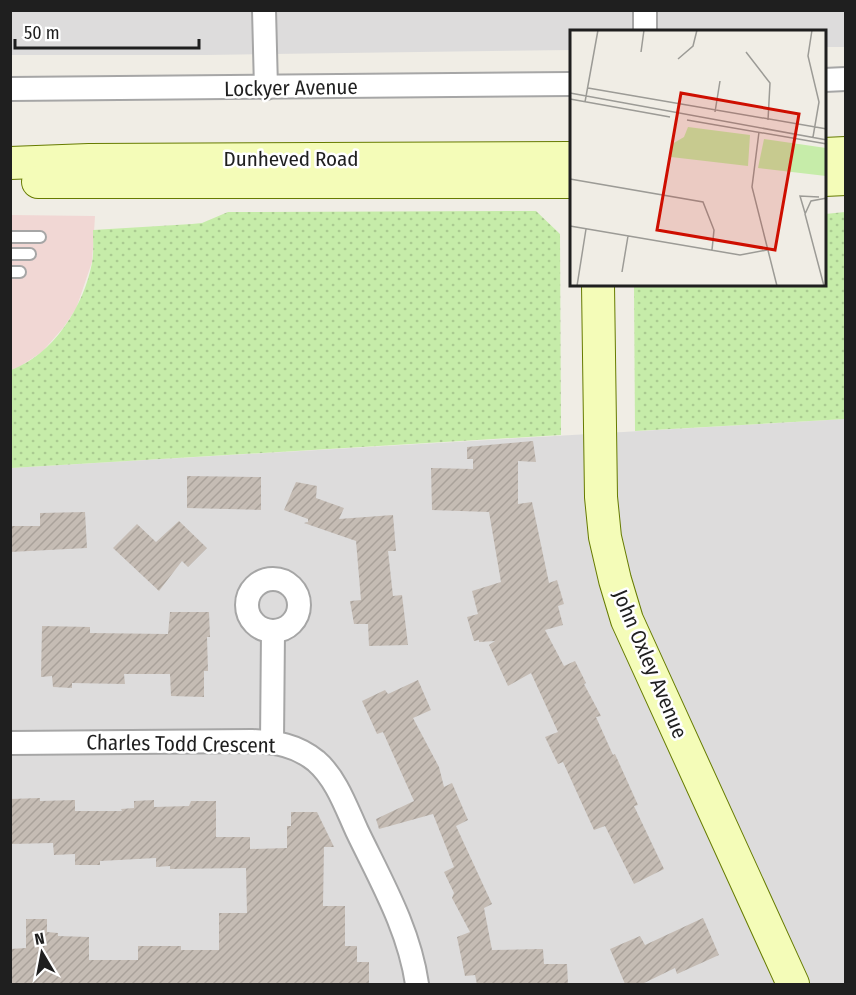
<svg xmlns="http://www.w3.org/2000/svg" width="856" height="995" viewBox="0 0 856 995" font-family="'Fira Sans Condensed',sans-serif">
  <defs>
    <pattern id="grass-dots" width="8" height="8" patternUnits="userSpaceOnUse" patternTransform="scale(1.5)"><rect width="8" height="8" fill="#c6eca9"/><path d="M2 2h.1M6 6h.1" fill="none" stroke="#aaca91" stroke-width="1.8" stroke-linecap="round"/></pattern>
    <pattern id="building-hatch" width="6" height="6" patternUnits="userSpaceOnUse" patternTransform="scale(1.5)"><rect width="6" height="6" fill="#c5bcb4"/><path d="M-1 1l2-2M0 6l6-6M5 7l2-2" fill="none" stroke="#a9a19a"/></pattern>
  </defs>
  <rect width="100%" height="100%" fill="#f0ede5"/>
  <g fill="#dddcdc">
    <path d="M11 11H845V47H825L824 32H571V50L206 55H11Z"/>
    <path d="M845 419V984H11V468Z"/>
  </g>
  <path fill="#f1d7d4" d="M11 215 95 216 92 262 76 309 63 328 42 352 19 367 11 370Z"/>
  <g fill="url(#grass-dots)">
    <path d="M536 211 560 234 561 435 11 468V370C53 355 84 306 92 263 94 253 93 241 93 230L192 224 202 223 228 212Z"/>
    <path d="M845 212V419L635 431 634 285H824L825 214Z"/>
  </g>
  <g fill="url(#building-hatch)">
    <path d="M533 441 536 462 518 461V504L532 502 549 583 557 580 564 604 558 606 563 625 545 630 564 666 575 661 586 683 584 684 601 716 596 717 613 755 615 754 638 805 634 806 664 869 634 884 605 826 594 830 563 762 558 764 545 737 558 732 531 673 508 686 489 645 495 641 479 642V640L474 641 467 617 478 614 472 591 501 582 489 512 432 510 431 468 473 469V459H467V447Z"/>
    <path d="M187 476 261 477V510L187 508Z"/>
    <path d="M296 482 317 486 316 498 344 508 339 519 393 515 396 551H388L393 596 402 595 408 645 369 646 368 624H354L350 601 361 600 356 541 304 523 308 522V519L284 510Z"/>
    <path d="M85 512 87 548 10 552V526H40V513Z"/>
    <path d="M179 521 207 548 188 567 182 561 159 591 113 548 137 524 156 542Z"/>
    <path d="M170 612H209L210 637H207L208 671H204V697L171 696 170 674H124L125 684 72 683V688L53 687 52 676 41 677 42 626 90 627V633L168 634Z"/>
    <path d="M418 680 431 710 413 718 439 767 444 787 452 783 468 820 456 826 492 904 484 908 492 950 543 949 544 964H567L568 984H477L475 975 465 976 457 937 470 932 452 898 454 893 444 872 454 867 433 814 379 829 376 819 414 801 383 732 377 734 362 701 385 690 388 694Z"/>
    <path d="M40 798V801L75 800V811H122L121 809 134 808V801L154 800V807L189 806 191 801H216V837H250V849L287 848V826H291V812H317L334 847H324L323 906H345V946H357V962H369V984H10V949L26 948V919H47V932L58 933V936L89 937V960H138V946H181V950H219V913H247L246 868 170 869V866L156 867V858L100 861V865H75V854L54 855 53 843 10 844V799Z"/>
    <path d="M703 918 719 955 677 974 675 968 642 984H625L610 949 640 936 645 945Z"/>
  </g>
  <g fill="none" stroke-linecap="round" stroke-linejoin="round">
    <defs>
      <g id="lane">
        <path d="M10 237H40"/>
        <path d="M10 254H30"/>
        <path d="M10 272H20"/>
      </g>
      <g id="street">
        <path d="M264 10 266 88"/>
        <path d="M645 10V32"/>
        <path d="M824 80 846 79"/>
        <path d="M10 89 571 84"/>
        <circle cx="273" cy="605" r="26"/>
        <path d="M272 742 273 631"/>
        <path d="M10 743 252 741C276 742 296 745 316 761 336 778 346 807 357 831 381 881 409 929 417 984"/>
      </g>
      <g id="secondary">
        <path d="M824 154 846 153"/>
        <path d="M10 163 89 160 571 158"/>
        <path d="M824 180 846 179"/>
        <path d="M38 182H571"/>
        <path d="M598 285 601 497 605 537 615 580 627 620 793 984"/>
      </g>
    </defs>
    <use href="#lane" stroke="#a6a6a6" stroke-width="14"/>
    <use href="#street" stroke="#a6a6a6" stroke-width="26"/>
    <use href="#secondary" stroke="#667b01" stroke-width="34"/>
    <use href="#lane" stroke="#fff" stroke-width="10"/>
    <use href="#street" stroke="#fff" stroke-width="22"/>
    <use href="#secondary" stroke="#f4fcb8" stroke-width="32"/>
  </g>
  <g text-anchor="middle" stroke-width="5" stroke-linejoin="round" paint-order="stroke">
    <g font-size="21" fill="#1f1f1f" stroke="#fff">
      <text transform="translate(291 88) rotate(-1)" y="7">Lockyer Avenue</text>
      <text x="291" y="166">Dunheved Road</text>
      <text transform="translate(650 664) rotate(67)" y="7">John Oxley Avenue</text>
      <text transform="translate(181 744) rotate(1)" y="7">Charles Todd Crescent</text>
    </g>
  </g>
  <g transform="translate(570 30)">
    <rect width="256" height="256" fill="#f0ede5"/>
    <path d="M118 97 180 105 178 136 101 127 102 114 114 107ZM194 109 256 118V146L188 138Z" fill="#c6eca9"/>
    <path fill="none" stroke="#9c9b96" stroke-width="1.5" d="M242 0 238 26 249 72 243 107M71 22 74 0M176 22 200 53 198 90M108 29 123 16 127 0M18 58 257 99M0 63 257 110M0 69 100 87M15 72 28 0M145 82 150 51M117 90 257 114M189 102 182 157 207 256M0 149 133 172 144 200 142 220M235 183 230 166 249 167M0 196 170 225 197 220M52 242 58 206M7 256 16 199M254 256 235 184 241 171 257 168"/>
    <path fill="#ce0e00" fill-opacity="0.15" stroke="#ce0e00" stroke-width="3" d="M111 63 229 84 205 220 87 200Z"/>
    <rect width="256" height="256" fill="none" stroke="#1f1f1f" stroke-width="3"/>
  </g>
  <rect width="856" height="995" fill="none" stroke="#1f1f1f" stroke-width="24"/>
  <g transform="translate(42 953) rotate(350)" stroke="#ffffff" stroke-width="4.5" paint-order="stroke">
  <path d="M0-4.5L10 22L0 15L-10 22Z" fill="#1f1f1f"/>
  <text y="-9" font-size="16" font-weight="bold" text-anchor="middle" fill="#1f1f1f">N</text>
  </g>
  <path d="M15 39v9h184v-9" fill="none" stroke="#1f1f1f" stroke-width="3"/>
  <text x="24" y="39" font-size="18" fill="#1f1f1f" stroke="#ffffff" stroke-width="4.5" paint-order="stroke">50 m</text>
</svg>
